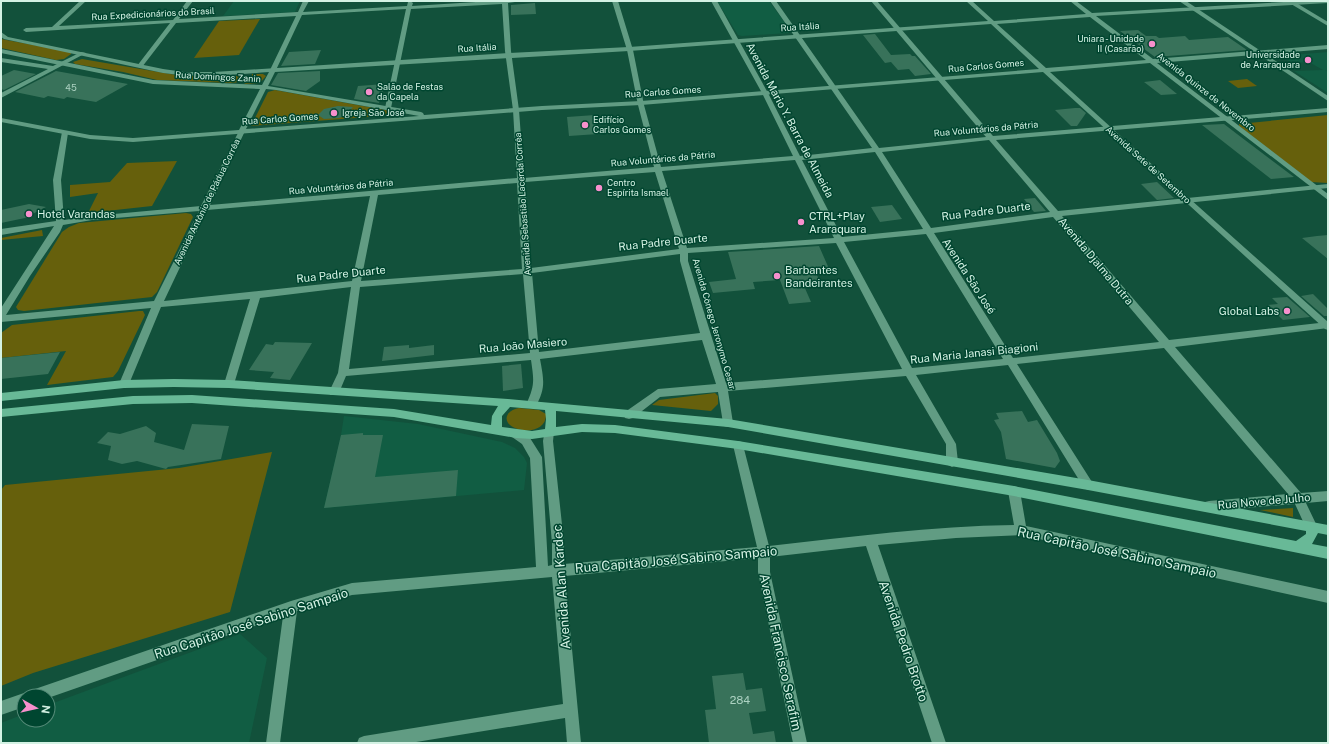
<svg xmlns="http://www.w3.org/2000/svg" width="1329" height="744" viewBox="0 0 1329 744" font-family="'Public Sans',sans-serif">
  <rect width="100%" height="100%" fill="#12513b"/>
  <g fill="#115d43">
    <path d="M234 1H300L295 12 223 16Z"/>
    <path d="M717 1H769L791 31 789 33 742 36 738 35Z"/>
    <path d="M1328 52V71L1325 70 1328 72V93L1294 71 1323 70 1309 62 1293 63 1279 56Z"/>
    <path d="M344 416 418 424 502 442 515 448 524 457 527 463 524 490 324 508 341 435Z"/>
    <path d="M240 634 267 658 249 743H1V723L24 714V720H48V705Z"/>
  </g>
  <g fill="#66600c">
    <path d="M260 19 239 55 194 58 219 21Z"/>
    <path d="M1 39 71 52V54L64 59 56 60 1 48Z"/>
    <path d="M82 59 182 76H240L242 79 238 82 233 83 157 80 123 72 75 64 73 62Z"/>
    <path d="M252 74H263L266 76 260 83 244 84 251 80Z"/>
    <path d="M1247 79 1257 86 1238 88 1228 81Z"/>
    <path d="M275 90 407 114 251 126 268 92Z"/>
    <path d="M1328 115V183L1311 182 1239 126V124Z"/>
    <path d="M177 161 152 206 88 213 98 193 70 197V185L110 182 127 163Z"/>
    <path d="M186 213 191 214 193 217 157 292 152 297 24 311 18 310 16 307 62 232 69 227 79 223Z"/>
    <path d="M42 230 43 236 1 240V238Z"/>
    <path d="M139 311H143L145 315 118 371 113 377 47 385 66 351 1 358V333L12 325Z"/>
    <path d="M715 393 718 396V404L711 411 652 405 659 400Z"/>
    <path d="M519 408 539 410 546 414C547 439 502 432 507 416 509 411 514 409 519 408Z"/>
    <path d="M272 452 230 612 33 673 1 686V490L5 485 179 468Z"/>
    <path d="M1293 508V517L1260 510Z"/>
  </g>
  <g fill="#38725a">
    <path d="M535 3 536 14 511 15V5Z"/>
    <path d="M1138 30 1146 36H1156L1159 38 1185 36 1189 40 1228 37 1247 50 1155 57 1120 31Z"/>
    <path d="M875 34 891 55 910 54 912 56H915L931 74 915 76 909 69 898 70 891 62 885 63 863 35Z"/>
    <path d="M321 50 315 64 281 66 289 52Z"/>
    <path d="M14 70 36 74 4 90 1 89V76Z"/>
    <path d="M56 71 128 84 96 102 67 97 64 99 48 96 44 98 15 92Z"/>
    <path d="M320 71V81L306 91 271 85 278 73Z"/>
    <path d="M1160 80 1177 94 1161 95 1144 82Z"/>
    <path d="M385 84 379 103 354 99 358 86Z"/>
    <path d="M338 106 353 107 345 116 339 118 324 119 318 115 324 109Z"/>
    <path d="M1075 108H1080L1086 113 1077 126H1071L1055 110Z"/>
    <path d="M595 115 598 134 569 136 567 117Z"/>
    <path d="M1224 124 1237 134 1294 177 1271 179 1202 125Z"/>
    <path d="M1157 182 1174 198 1157 200 1141 184Z"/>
    <path d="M1035 198 1046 211 1034 212 1024 199Z"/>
    <path d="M29 204 46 207 25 218 1 223V210Z"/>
    <path d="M892 205 902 219 880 222 871 207Z"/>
    <path d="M1328 235V259L1302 238 1317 236Z"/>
    <path d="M819 246 830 271 816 273 821 284 804 286 811 302 789 304 780 280 753 282 755 289 713 293 709 282 736 279 728 252Z"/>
    <path d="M1313 294 1328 309V316H1324L1301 296Z"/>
    <path d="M1287 297 1310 317 1283 320 1268 305 1278 304 1272 298Z"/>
    <path d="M275 342 312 343 290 380 270 378 274 372 249 370 266 344 273 345Z"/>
    <path d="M409 345V348L434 345V355L382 361 384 347Z"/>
    <path d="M60 352 48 374 1 379V358Z"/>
    <path d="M521 364 523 388 503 391 502 366Z"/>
    <path d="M1022 411 1028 422 1037 420 1057 453 1060 461 1055 468 1006 459 1001 432 994 420 999 419 996 413Z"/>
    <path d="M192 424 229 426 221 459 168 467 166 469 137 461 122 464 108 460 111 446 97 443 108 432 120 434 146 426 156 433 154 442 184 450Z"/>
    <path d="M363 433V435H383L375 477 458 470 456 496 324 508 341 435Z"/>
    <path d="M743 673 746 690 762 688 766 711 749 713 753 734 774 731 776 743H709L705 710 716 709 712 676Z"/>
  </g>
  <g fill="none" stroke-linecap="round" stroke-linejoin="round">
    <g fill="#619c83" fill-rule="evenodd">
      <path d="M80 1H86L59 26 173 20 187 1H193L179 19 298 12 303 1H309L303 12 407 6 408 2 410 1 413 3 412 6 492 1H522L508 3 511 51 519 110 524 178 654 167 638 105 627 50 612 1H618L633 50 644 105 661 167 793 156 762 93 711 1H717L768 93 800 156 872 148 770 1H776L879 148 986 137 871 1H877L993 136 1328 108V112L996 140 1058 211 1328 184V188L1062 216 1169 340 1328 322V328L1175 347 1301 493 1328 491V501L1306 503 1317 526 1315 530 1311 531 1307 530 1295 504 1209 511 1205 510 1203 506 1205 502 1209 501 1288 494 1164 348 1017 364 1092 482 1094 485 1092 488 1088 490 1084 488 1008 365 916 375 956 444 958 462 956 465 952 467 948 465 946 462V444L906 376 728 391 733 423 732 426 728 427 724 426 723 423 718 392 660 397 633 418 629 419 625 418 624 415 625 412 658 389 716 384 702 340 540 359C544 381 546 388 535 408H527L526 405C535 385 534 381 531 360L346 376 338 395H330L329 392 338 373 351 287 260 298 234 384 233 387H225L224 384 250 299 161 307 129 384 128 387H120L119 384 151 308 1 322V308L54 226 1 235V229L56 221 53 180 62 132 68 133 61 180 64 220 92 216 201 206 239 131 242 129 245 131 210 205 517 178 513 110 505 51 502 4 411 9 391 108 388 110 385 108 406 9 302 15 276 70 273 72 270 70 296 16 176 23 142 67 140 68 137 66 170 23 26 32 23 30 26 28 52 27ZM989 140 1050 212 931 228 882 152ZM875 152 923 229 842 237 802 160ZM795 160 834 238 687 248 662 171ZM655 172 679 249 531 268 525 182ZM517 183 522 269 361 281 378 195ZM370 196 352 281 164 301 207 210ZM199 211 154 301 6 315 30 276 60 232 63 225 92 220ZM1053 217 1159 342 1013 358 934 233ZM926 234 1003 359 912 368 844 242ZM836 243 902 369 726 383 688 261V253ZM680 254V261L700 333 539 352 532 273ZM523 274 530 353 349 369 360 287Z"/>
      <path d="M1179 1H1186L1328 96V101Z"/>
      <path d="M1286 1H1293L1328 22V26Z"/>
      <path d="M81 52 86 53 1 98V93L48 69 1 62V58L53 66Z"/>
      <path d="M549 428 553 429 554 432 553 441 564 543V564L757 547 733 445 734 442 738 441 742 442 743 445 769 546C851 537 931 526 1014 525L1008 491 1010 488 1014 486 1018 488 1020 491 1026 526 1328 591V603L1021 535 956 538 878 545 946 743H932L866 546 770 557V572L807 743H793L758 572V558L565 576 581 743H567L565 718 410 743H357L359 738 364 736 563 704 552 577 352 595 297 611 280 743H266L283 616 48 698V696H24V707L1 715V701L24 693 28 695 30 691 35 689 291 601 352 583 536 567 530 458 522 444 512 437 511 434 512 431 516 430 530 438 542 457 548 566 552 565V543L543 441 545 429Z"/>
    </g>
    <path fill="#619c83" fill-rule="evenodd" d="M966 1H972L994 21 1086 14 1070 1H1076L1092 13 1301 1H1328V3L1096 16 1153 59 1328 45V49L1157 63 1328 194V200L1150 63 1050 72 1190 199 1328 322V330L1325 329 1043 72 641 105 542 110 133 142 90 139 1 122V118L90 135 133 138 239 130 260 89 153 84 1 53V49L153 80 262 85 269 72C233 75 198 78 163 73L4 39 1 37V32L8 37 163 69 184 72H214L509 53 629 47 988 21ZM1090 17 1146 60 1046 68 997 24ZM991 24 1039 69 641 101 542 106 424 115 423 113 421 112 268 86 275 72 629 51ZM266 89 276 90 419 116 246 129Z"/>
    <path fill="#68b997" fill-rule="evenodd" d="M174 379 229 380 508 399 728 419 1088 480 1328 525V535L1318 533 1312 544 1328 547V559L1014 496 738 449 615 433 582 432 532 439 516 438 394 417 192 403 133 404 1 417V409L133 396 192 395 394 409 491 425 492 416 498 406 229 388 174 387 124 388 1 401V393L124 380ZM510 407 545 410 546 419 545 429 532 431 502 427V416ZM556 411 728 427 1088 490 1306 531V534L1296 541 1014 486 738 441 615 425 582 424 556 427Z"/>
  </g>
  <g fill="#f790cd" stroke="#004630" stroke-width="1.5">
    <circle cx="1152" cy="44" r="4"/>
    <circle cx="1308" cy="60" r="4"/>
    <circle cx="369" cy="92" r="4"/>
    <circle cx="334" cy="113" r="4"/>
    <circle cx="585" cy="125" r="4"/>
    <circle cx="599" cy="188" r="4"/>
    <circle cx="29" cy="214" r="4"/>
    <circle cx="801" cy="222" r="4"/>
    <circle cx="777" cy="276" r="4"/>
    <circle cx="1287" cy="311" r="4"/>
  </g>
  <g text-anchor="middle" stroke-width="3" stroke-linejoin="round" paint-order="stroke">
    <g font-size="9" fill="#d4f2e4" stroke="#004630">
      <text transform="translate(153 14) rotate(-3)" y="3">Rua Expedicionários do Brasil</text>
      <text transform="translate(800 27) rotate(-4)" y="3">Rua Itália</text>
      <text transform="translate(477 48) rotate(-4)" y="3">Rua Itália</text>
      <text transform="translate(986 66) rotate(-5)" y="3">Rua Carlos Gomes</text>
      <text transform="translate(218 77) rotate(3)" y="3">Rua Domingos Zanin</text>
      <text transform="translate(663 92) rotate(-4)" y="3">Rua Carlos Gomes</text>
      <text transform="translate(1206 92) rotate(38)" y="3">Avenida Quinze de Novembro</text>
      <text transform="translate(280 119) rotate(-4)" y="3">Rua Carlos Gomes</text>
      <text transform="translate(986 129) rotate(-5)" y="3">Rua Voluntários da Pátria</text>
      <text transform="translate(663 159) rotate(-5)" y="3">Rua Voluntários da Pátria</text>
      <text transform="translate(1148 165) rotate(42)" y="3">Avenida Sete de Setembro</text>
      <text transform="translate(341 187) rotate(-5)" y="3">Rua Voluntários da Pátria</text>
      <text transform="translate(207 202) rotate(-64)" y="3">Avenida Antônio de Pádua Corrêa</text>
      <text transform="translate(523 204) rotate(-94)" y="3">Avenida Sebastião Lacerda Corrêa</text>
      <text transform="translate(714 324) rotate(74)" y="3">Avenida Cônego Jeronymo Cesar</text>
    </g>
    <g font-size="9" fill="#d4f2e4" stroke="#004630" text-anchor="start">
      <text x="1144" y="42" text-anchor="end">Uniara - Unidade<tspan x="1144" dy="10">II (Casarão)</tspan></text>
      <text x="1300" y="58" text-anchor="end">Universidade<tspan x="1300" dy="10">de Araraquara</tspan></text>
      <text x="377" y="90">Salão de Festas<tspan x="377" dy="10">da Capela</tspan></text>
      <text x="342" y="116">Igreja São José</text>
      <text x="593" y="123">Edifício<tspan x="593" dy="10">Carlos Gomes</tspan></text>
      <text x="607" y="186">Centro<tspan x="607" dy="10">Espírita Ismael</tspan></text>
    </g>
    <g font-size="9" fill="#add2c2">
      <text x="71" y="91">45</text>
    </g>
    <g font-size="11" fill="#d4f2e4" stroke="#004630">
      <text transform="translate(790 120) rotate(62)" y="4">Avenida Mario Y. Barra de Almeida</text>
      <text transform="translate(986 211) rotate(-7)" y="4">Rua Padre Duarte</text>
      <text transform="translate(663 242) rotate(-6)" y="4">Rua Padre Duarte</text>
      <text transform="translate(1096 261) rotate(50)" y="4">Avenida Djalma Dutra</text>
      <text transform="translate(341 274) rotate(-6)" y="4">Rua Padre Duarte</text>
      <text transform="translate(969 276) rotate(57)" y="4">Avenida São José</text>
      <text transform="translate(523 345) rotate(-5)" y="4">Rua João Masiero</text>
      <text transform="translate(974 353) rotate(-6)" y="4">Rua Maria Janasi Biagioni</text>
      <text transform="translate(1264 501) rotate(-5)" y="4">Rua Nove de Julho</text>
    </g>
    <g font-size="11" fill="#d4f2e4" stroke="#004630" text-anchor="start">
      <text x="37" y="218">Hotel Varandas</text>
      <text x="809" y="220">CTRL+Play<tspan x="809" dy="13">Araraquara</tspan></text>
      <text x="785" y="274">Barbantes<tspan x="785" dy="13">Bandeirantes</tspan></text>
      <text x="1279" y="315" text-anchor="end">Global Labs</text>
    </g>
    <g font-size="11" fill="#add2c2">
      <text x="740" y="704">284</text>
    </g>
    <g font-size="13" fill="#d4f2e4" stroke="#004630">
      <text transform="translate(1117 552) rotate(12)" y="5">Rua Capitão José Sabino Sampaio</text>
      <text transform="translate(676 559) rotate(-5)" y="5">Rua Capitão José Sabino Sampaio</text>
      <text transform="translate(561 587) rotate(-94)" y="5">Avenida Alan Kardec</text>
      <text transform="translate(251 623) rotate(-18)" y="5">Rua Capitão José Sabino Sampaio</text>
      <text transform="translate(904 641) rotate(71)" y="5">Avenida Pedro Brotto</text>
      <text transform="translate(781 652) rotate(78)" y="5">Avenida Francisco Serafim</text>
    </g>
  </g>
  <rect width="1329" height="744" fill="none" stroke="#d4f2e4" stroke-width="4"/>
  <g transform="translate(36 708) rotate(98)"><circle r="19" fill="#004630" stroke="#558b78"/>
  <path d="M0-3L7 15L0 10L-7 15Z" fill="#f790cd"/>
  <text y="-6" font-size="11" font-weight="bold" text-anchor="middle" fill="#d4f2e4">N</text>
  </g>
</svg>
